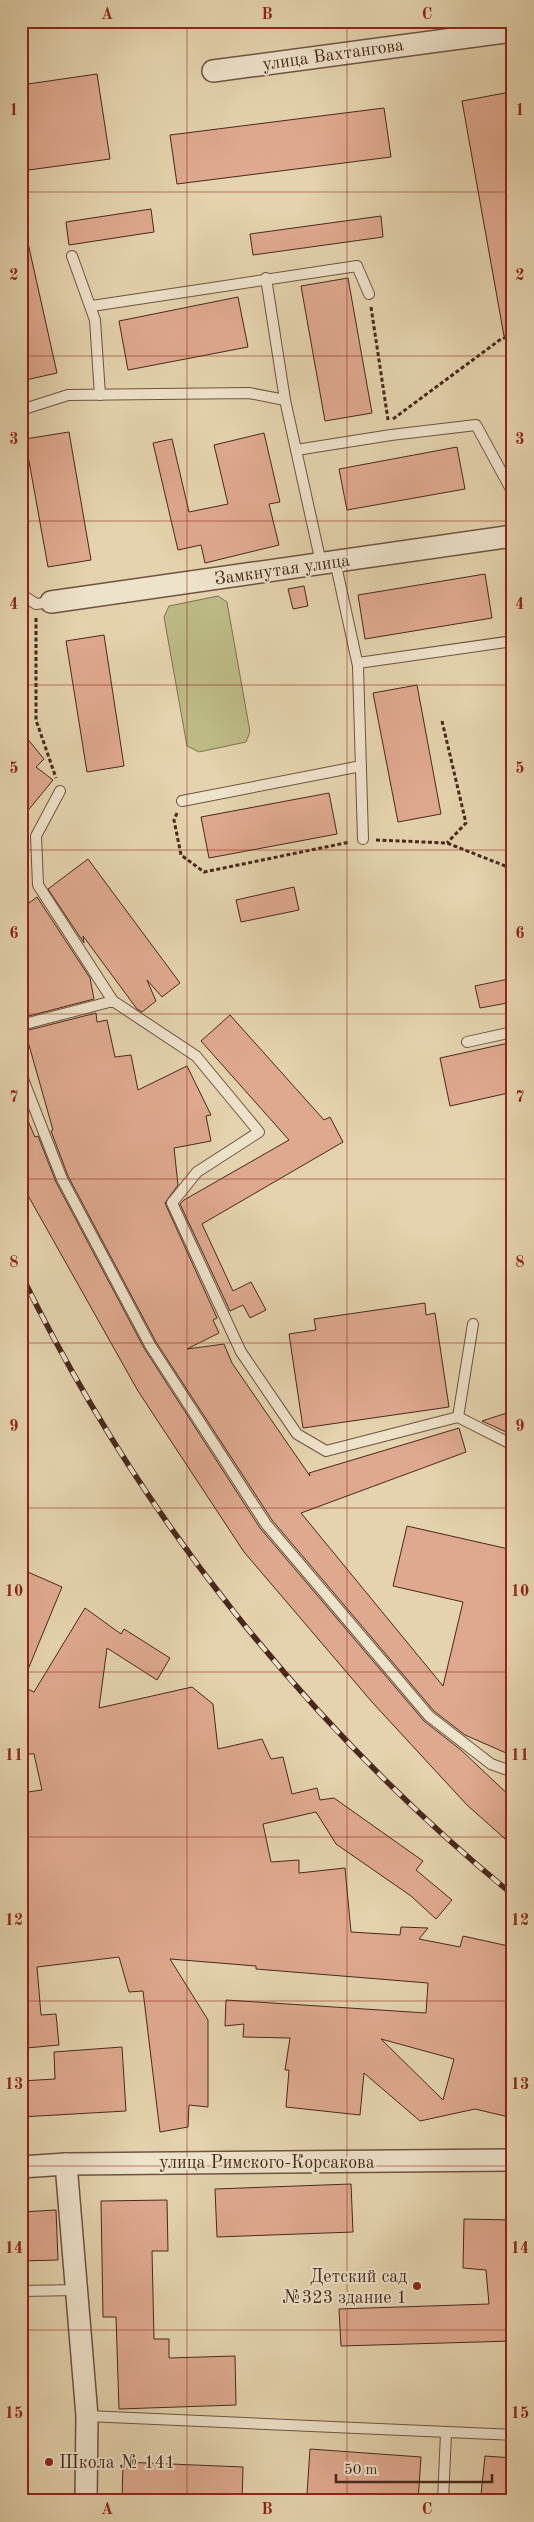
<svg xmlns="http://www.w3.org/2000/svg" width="534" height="2522" viewBox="0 0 534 2522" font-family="'Old Standard TT',serif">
  <rect width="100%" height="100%" fill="#e4d3ae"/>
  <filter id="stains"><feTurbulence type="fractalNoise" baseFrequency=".004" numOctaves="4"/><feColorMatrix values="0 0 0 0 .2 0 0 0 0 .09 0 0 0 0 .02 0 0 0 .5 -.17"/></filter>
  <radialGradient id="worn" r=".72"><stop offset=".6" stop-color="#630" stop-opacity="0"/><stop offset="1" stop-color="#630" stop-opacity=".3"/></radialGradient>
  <path fill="#bcba85" stroke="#827150" d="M218 596 227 602 250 732 246 742 199 752 187 746 164 617 169 606Z"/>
  <g fill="#dfa98f" stroke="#48281b" fill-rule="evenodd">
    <path d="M97 74 110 159 21 171V85Z"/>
    <path d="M510 92 513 108V335L504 336 462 101Z"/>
    <path d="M384 108 391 157 177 184 170 135Z"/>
    <path d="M151 209 154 232 69 245 66 222Z"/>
    <path d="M381 216 383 237 253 255 250 234Z"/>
    <path d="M28 243 57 373 21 381V244Z"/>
    <path d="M348 278 372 413 325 421 301 286Z"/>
    <path d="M238 297 248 347 128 370 119 321Z"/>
    <path d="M69 432 91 560 48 567 25 439Z"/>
    <path d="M264 433 280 502 269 504 279 545 205 563 201 545 178 550 153 443 172 439 189 512 228 504 214 445Z"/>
    <path d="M457 447 465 489 347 510 339 469Z"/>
    <path d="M485 574 492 618 365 639 358 595Z"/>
    <path d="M304 586 308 606 293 609 288 589Z"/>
    <path d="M104 635 124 766 87 772 66 641Z"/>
    <path d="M417 685 441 814 398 822 373 693Z"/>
    <path d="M21 731 44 759 36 767 53 780 21 819Z"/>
    <path d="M329 793 337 834 209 858 201 817Z"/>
    <path d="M88 859 180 983 162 997 147 980 156 1001 142 1012 137 1009 83 936 84 943 48 889Z"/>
    <path d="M294 887 299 910 241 922 236 900Z"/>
    <path d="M37 897 90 978 94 999 21 1018V909Z"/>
    <path d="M513 978V1002L480 1008 475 986Z"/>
    <path d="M96 1013 97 1022 107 1020 115 1057 131 1055 138 1090 187 1066 211 1115 206 1116 211 1141 174 1148 178 1185 165 1203 217 1318 213 1320 219 1333 187 1349 224 1344 232 1363 310 1476 309 1473 459 1428 466 1452 301 1513 443 1686 463 1602 393 1586 407 1526 513 1550V1756L465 1735 434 1711 272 1520 156 1342 68 1176 51 1131 53 1130 25 1031Z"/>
    <path d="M230 1015 324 1120 330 1117 343 1142 202 1224 233 1291 251 1282 266 1310 250 1318 243 1305 230 1311 180 1204 184 1200 289 1140 201 1041Z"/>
    <path d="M513 1042V1092L450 1106 440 1058Z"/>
    <path d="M21 1105 35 1137 38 1136 56 1182 144 1348 260 1528 424 1721 461 1750 513 1799V1846L467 1805 372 1702 244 1552 138 1391 21 1183Z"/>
    <path d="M425 1303 426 1315 435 1313 449 1407 303 1428 289 1334 316 1330 314 1319Z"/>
    <path d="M513 1411V1435L482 1421Z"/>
    <path d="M21 1569 62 1587 22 1684H21Z"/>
    <path d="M85 1608 121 1634 124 1629 170 1658 157 1680 107 1648 99 1708 192 1687 213 1704 218 1749 262 1739 271 1759 283 1757 292 1794 317 1788 320 1800 334 1798 423 1861 416 1870 452 1900 436 1919 411 1896 336 1844 316 1812 263 1824 271 1862 299 1860V1873L345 1868 351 1932 400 1935 401 1927 428 1928 419 1939 460 1947 463 1936 513 1947V2118L475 2109 420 2121 364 2073 360 2115 286 2107 289 2070H285L290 2038 243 2037 244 2024 225 2026 226 2000 426 2013 428 1983 256 1969V1966L170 1959 208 2020V2107L189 2105 188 2127 160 2132 143 1991 129 1992 119 1957 37 1967 41 2015 56 2014 59 2045 26 2048 21 2011V1793L42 1790 34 1754H21V1686L34 1692ZM381 2039 454 2059 443 2100Z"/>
    <path d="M122 2047 126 2111 21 2117V2081L55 2079 54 2052Z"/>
    <path d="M351 2184 353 2232 217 2237 215 2189Z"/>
    <path d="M167 2200 168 2251H152L154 2339H169V2358L235 2356 236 2405 119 2409 116 2317H103L101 2201Z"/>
    <path d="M56 2210 58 2260 21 2261V2212Z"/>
    <path d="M464 2219 513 2220V2341L341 2346 339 2309 489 2304 486 2270 463 2268Z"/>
    <path d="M310 2449 421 2457 418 2501 307 2494Z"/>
    <path d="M485 2456 513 2458V2497L481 2495Z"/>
    <path d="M123 2462 243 2467 242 2501H122Z"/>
  </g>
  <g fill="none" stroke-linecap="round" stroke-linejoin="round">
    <defs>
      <g id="service">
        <path d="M72 256 95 320 100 395"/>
        <path d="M266 278 285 400 321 563"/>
        <path d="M92 306 357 266 369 294"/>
        <path d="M21 410 68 395 249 393 285 400"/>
        <path d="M296 450 391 435 476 425 513 493"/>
        <path d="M335 561 358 666 363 839"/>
        <path d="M21 594 36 604 51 602"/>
        <path d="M358 663 513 641"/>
        <path d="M60 791 36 836 38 885 113 1001"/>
        <path d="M182 801 361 766"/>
        <path d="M21 1025 113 1001 196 1056 259 1132 197 1172 172 1203 241 1352 297 1434 326 1451 458 1417 473 1324"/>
        <path d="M467 1042 513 1032"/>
        <path d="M21 1074 62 1179 150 1345 266 1524 429 1716 491 1764 513 1772"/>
        <path d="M458 1417 513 1445"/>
        <path d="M21 2291 78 2290"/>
        <path d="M87 2416 513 2435"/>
        <path d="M443 2501 446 2433"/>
      </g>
      <g id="minor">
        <path d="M213 71 513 31"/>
        <path d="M51 602 513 536"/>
        <path d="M66 2164 87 2416 86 2501"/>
        <path d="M21 2167 66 2164 513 2160"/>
      </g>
    </defs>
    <use href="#service" stroke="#6f5340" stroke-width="12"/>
    <use href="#minor" stroke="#6f5340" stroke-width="24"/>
    <g stroke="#48281b" stroke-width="3" stroke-dasharray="4 2.5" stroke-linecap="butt">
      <path d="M371 307 388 420"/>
      <path d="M393 419 501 339 513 335"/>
      <path d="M36 618V720L56 778"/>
      <path d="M442 721 466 823 447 843"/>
      <path d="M177 813 174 820 181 855 204 872 350 842"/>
      <path d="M376 840 447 843 513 869"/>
    </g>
    <use href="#service" stroke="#ede2ca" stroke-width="10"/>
    <use href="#minor" stroke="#ede2ca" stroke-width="21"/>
    <defs>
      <path id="rail" d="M21 1274C138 1515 307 1726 513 1895"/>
    </defs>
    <use href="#rail" stroke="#48281b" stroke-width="5.5"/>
    <use href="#rail" stroke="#ede2ca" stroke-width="4" stroke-dasharray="11" stroke-linecap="butt"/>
  </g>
  <path fill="none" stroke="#8f2418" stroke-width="1" stroke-opacity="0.55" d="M187 21V2501M347 21V2501M21 192H513M21 356H513M21 521H513M21 685H513M21 850H513M21 1014H513M21 1179H513M21 1343H513M21 1508H513M21 1672H513M21 1837H513M21 2001H513M21 2166H513M21 2330H513"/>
  <g fill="#8f2418" stroke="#ede2ca" stroke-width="2">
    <circle cx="417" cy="2286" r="5"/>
    <circle cx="49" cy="2462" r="5"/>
  </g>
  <g text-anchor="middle" stroke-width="4" stroke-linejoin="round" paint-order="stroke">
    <g font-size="18" fill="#48281b" stroke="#ede2ca">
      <text transform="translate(333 54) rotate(-8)" y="6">улица Вахтангова</text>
      <text transform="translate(282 569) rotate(-8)" y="6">Замкнутая улица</text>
      <text x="267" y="2168">улица Римского-Корсакова</text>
    </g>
    <g font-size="18" fill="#48281b" stroke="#ede2ca" text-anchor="end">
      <text x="407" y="2282">Детский сад<tspan x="407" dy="21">№323 здание 1</tspan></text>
      <text x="59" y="2468" text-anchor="start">Школа № 141</text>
    </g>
  </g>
  <rect width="534" height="2522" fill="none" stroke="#e4d3ae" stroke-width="55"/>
  <path d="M336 2474v8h156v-8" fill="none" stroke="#48281b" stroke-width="2.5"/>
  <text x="344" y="2474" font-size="15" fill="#48281b" stroke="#ede2ca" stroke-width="4" paint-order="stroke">50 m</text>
  <rect x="28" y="28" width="478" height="2466" fill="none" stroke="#8f2418" stroke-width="2"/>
  <g font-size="16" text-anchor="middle" font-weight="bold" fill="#8f2418">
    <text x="107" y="19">A</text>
    <text x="267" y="19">B</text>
    <text x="427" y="19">C</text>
    <text x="14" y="115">1</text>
    <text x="520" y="115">1</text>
    <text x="14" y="280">2</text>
    <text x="520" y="280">2</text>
    <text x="14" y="444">3</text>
    <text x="520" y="444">3</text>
    <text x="14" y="609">4</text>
    <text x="520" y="609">4</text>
    <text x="14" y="773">5</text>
    <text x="520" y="773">5</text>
    <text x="14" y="938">6</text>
    <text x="520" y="938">6</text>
    <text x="14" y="1102">7</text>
    <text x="520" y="1102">7</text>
    <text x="14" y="1267">8</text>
    <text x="520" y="1267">8</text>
    <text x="14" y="1431">9</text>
    <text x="520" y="1431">9</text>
    <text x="14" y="1596">10</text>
    <text x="520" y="1596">10</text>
    <text x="14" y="1760">11</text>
    <text x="520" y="1760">11</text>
    <text x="14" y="1925">12</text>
    <text x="520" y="1925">12</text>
    <text x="14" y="2089">13</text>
    <text x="520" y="2089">13</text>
    <text x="14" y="2253">14</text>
    <text x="520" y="2253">14</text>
    <text x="14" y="2418">15</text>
    <text x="520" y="2418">15</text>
    <text x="107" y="2514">A</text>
    <text x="267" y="2514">B</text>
    <text x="427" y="2514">C</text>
  </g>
  <rect width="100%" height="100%" filter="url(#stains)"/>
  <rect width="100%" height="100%" fill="url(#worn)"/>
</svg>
